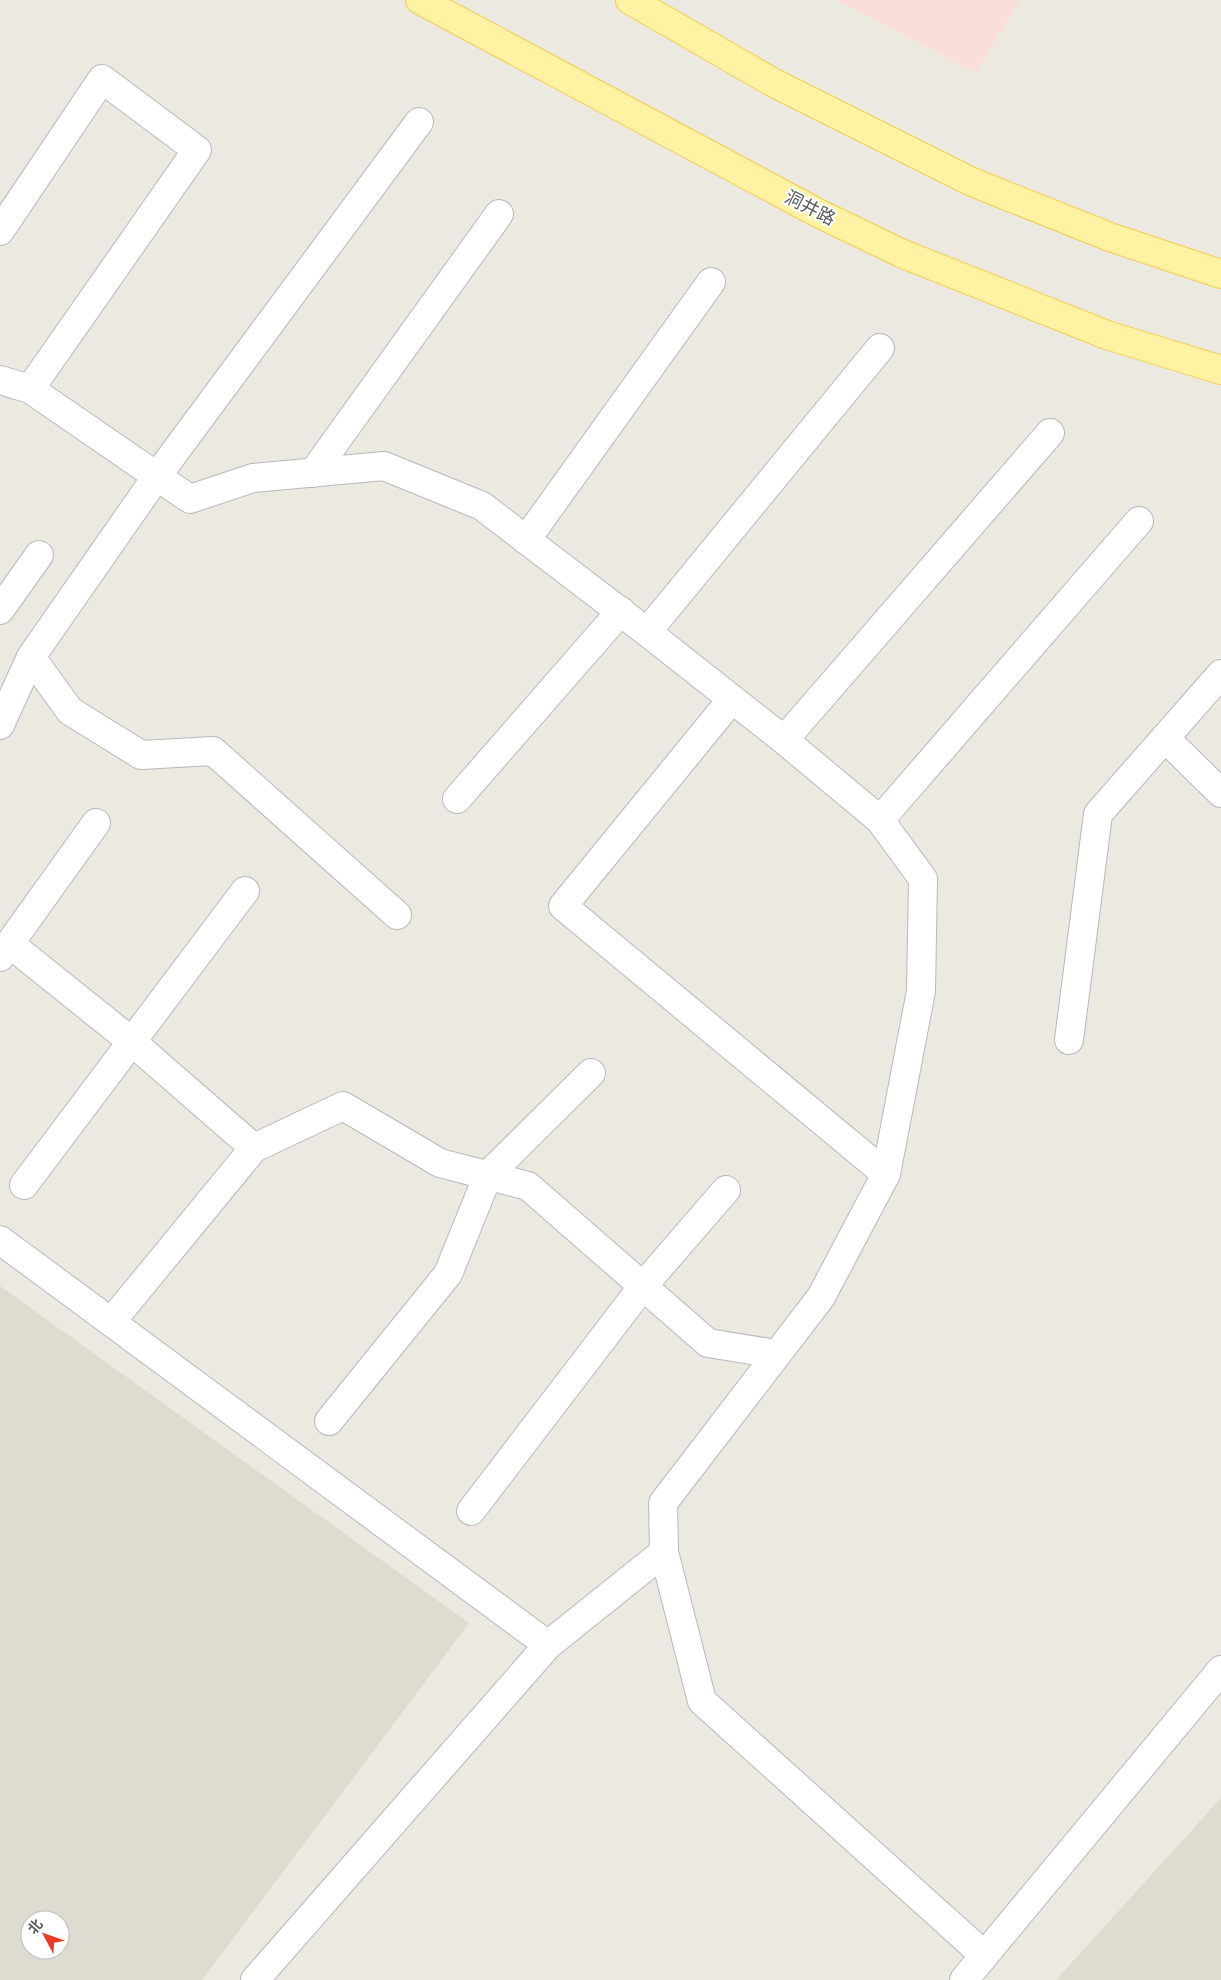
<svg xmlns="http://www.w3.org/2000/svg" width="1221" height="1980" viewBox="0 0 1221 1980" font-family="Raleway,'Noto Sans SC',sans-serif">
  <rect width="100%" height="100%" fill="#eceae0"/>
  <g fill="#dedcd0" fill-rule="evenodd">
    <path d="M0 1286 469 1623 202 1980H0ZM30 1920H60V1950H30Z"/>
    <path d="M1221 1798V1980H1056Z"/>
  </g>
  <path fill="#fbddd9" d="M836 0H1020L976 72Z"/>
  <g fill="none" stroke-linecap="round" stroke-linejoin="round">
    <defs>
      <g id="minor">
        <path d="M0 231 102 79 197 150 30 389"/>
        <path d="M0 380 30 389 190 499 253 478 384 466 482 506 647 632 784 740 880 820 923 879 921 991 886 1174 821 1297 663 1503 664 1552 702 1701 984 1955"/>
        <path d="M313 473 499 214"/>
        <path d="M526 540 711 282"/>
        <path d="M0 610 39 555"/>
        <path d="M647 632 880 348"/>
        <path d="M732 699 563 906 886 1174"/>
        <path d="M0 725 31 657"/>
        <path d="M1165 738 1221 793"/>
        <path d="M784 740 1050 433"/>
        <path d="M457 799 621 611"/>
        <path d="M880 820 1139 521"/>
        <path d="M397 915 213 751 141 755 70 711 31 657 157 476 419 122"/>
        <path d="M10 944 131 1041 254 1148"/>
        <path d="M0 957 96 823"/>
        <path d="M1069 1040 1098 814 1221 674"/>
        <path d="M24 1185 245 891"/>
        <path d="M0 1240 548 1645"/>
        <path d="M111 1322 254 1148 343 1106 440 1163 528 1186 708 1343 776 1354"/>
        <path d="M329 1421 448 1274 488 1175 591 1073"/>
        <path d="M471 1511 643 1286 726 1190"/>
        <path d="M255 1980 548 1645 664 1552"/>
        <path d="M964 1980 1221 1670"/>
      </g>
      <g id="primary">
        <path d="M420 0 818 213 903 254 1107 335 1221 370"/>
        <path d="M630 0 774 83 972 182 1110 237 1221 274"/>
      </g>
    </defs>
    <use href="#minor" stroke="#b5b8bd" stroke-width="30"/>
    <use href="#primary" stroke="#f5cb50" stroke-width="30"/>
    <use href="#minor" stroke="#fff" stroke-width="28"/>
    <use href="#primary" stroke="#fff2a2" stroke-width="28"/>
  </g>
  <g text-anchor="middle" stroke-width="4" stroke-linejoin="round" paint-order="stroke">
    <g font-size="18" fill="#585c61" stroke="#fff">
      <text transform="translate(810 208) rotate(27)" y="6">洞井路</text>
    </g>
  </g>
  <g transform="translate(45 1935) rotate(311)"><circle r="24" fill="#ffffff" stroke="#bcbec0"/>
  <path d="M0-4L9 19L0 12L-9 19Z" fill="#ee3924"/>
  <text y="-8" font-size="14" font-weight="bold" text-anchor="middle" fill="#585c61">北</text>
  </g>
</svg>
